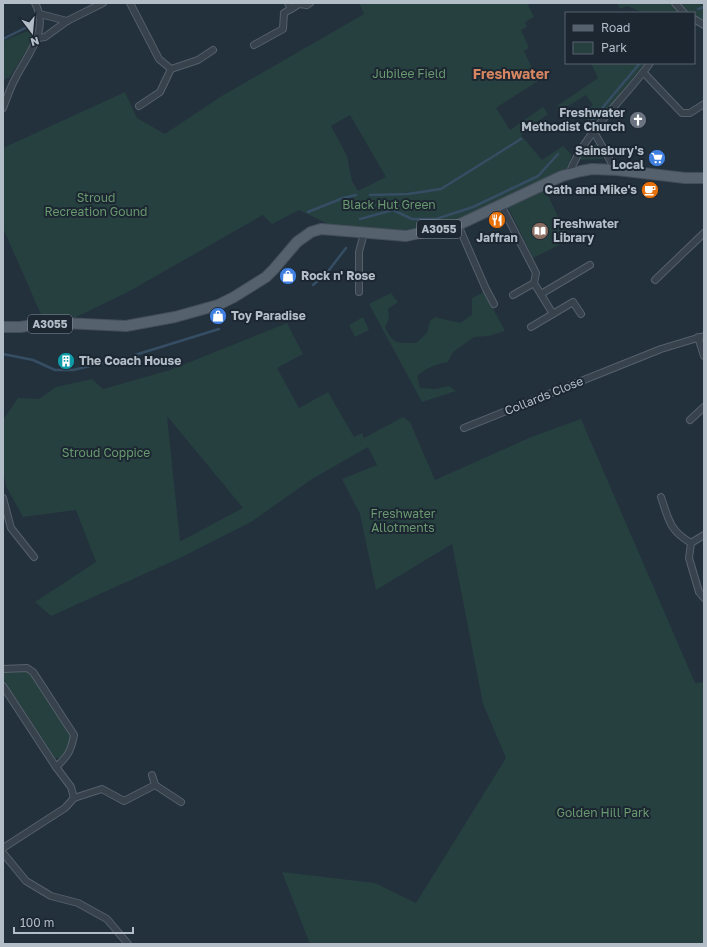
<svg xmlns="http://www.w3.org/2000/svg" width="707" height="947" viewBox="0 0 707 947" font-family="'Golos Text',sans-serif">
  <rect width="100%" height="100%" fill="#23313d"/>
  <g fill="#263f3f" fill-rule="evenodd">
    <path d="M359 3H533L528 5 534 17 525 22 527 27 521 30 529 48 524 51 538 81 496 108 510 130 543 107 548 114 521 135 542 160 563 146 572 155 566 170 456 222 406 232 330 225 299 210 272 224 263 215 126 293 76 317 43 319 3 228V148L125 92 137 118 165 134 220 97 364 14ZM350 115 386 177 358 191 352 181 347 156 331 126Z"/>
    <path d="M617 3H674L681 13H644L627 6 620 9Z"/>
    <path d="M680 3H704V20L694 15V13L687 12Z"/>
    <path d="M35 28 31 43 10 77 3 80V41Z"/>
    <path d="M591 63 605 64 616 63H645L593 128 582 113 593 105 586 95 560 111 557 106 598 78Z"/>
    <path d="M589 144 598 145 604 156 603 159 581 160V155Z"/>
    <path d="M545 189 569 240 533 258 508 207Z"/>
    <path d="M484 292 505 331 489 336 474 337 453 352 448 362C436 364 426 368 417 376L420 388 435 389 449 386 456 391 422 402 369 304 391 293 398 302 388 309 389 319 385 327C393 345 398 343 416 343L427 333 430 321 435 317 460 323 472 315V298Z"/>
    <path d="M363 317 369 330 355 337 349 325Z"/>
    <path d="M287 323 303 354 277 368 299 408 328 392 354 437 362 433 364 438 403 417 410 422 435 480 531 437 581 419 695 683 704 682V944H310L282 872 375 883 416 903 506 758 483 704 452 544 376 590 360 514 342 479 377 465 368 447 312 479 251 522 182 557 51 616 35 602 96 562 76 510 23 517 6 486 3 469V420L18 398 39 399 56 387 92 379 103 389 170 370ZM167 416 243 508 181 541H180Z"/>
    <path d="M25 671 29 673 71 737V741L62 758H55L3 679V673L5 672Z"/>
  </g>
  <g fill="none" stroke-linecap="round" stroke-linejoin="round">
    <g stroke="#364e64" stroke-width="2.5">
      <path d="M698 9 704 7"/>
      <path d="M3 39 25 28"/>
      <path d="M588 125 640 63"/>
      <path d="M370 195 408 194 441 189 521 139"/>
      <path d="M308 212 343 198 356 195"/>
      <path d="M360 219 393 210 412 219H436L473 207 538 176 558 154"/>
      <path d="M313 285 326 274 346 248"/>
      <path d="M3 354 33 360 55 370H73L120 359"/>
      <path d="M135 355 219 329"/>
    </g>
    <defs>
      <g id="minor">
        <path d="M130 3 159 59 171 69"/>
        <path d="M288 3 291 9 299 4 307 5 310 3"/>
        <path d="M675 3 684 13"/>
        <path d="M40 14 67 21"/>
        <path d="M694 19 704 25"/>
        <path d="M38 38 45 37 67 21 103 3"/>
        <path d="M254 45 283 29 284 13 291 9"/>
        <path d="M644 73 682 113H690L704 104"/>
        <path d="M139 106 160 92 171 69 198 60 213 50"/>
        <path d="M3 108C7 98 10 88 15 79 27 55 50 31 35 3"/>
        <path d="M594 132 611 162 617 170"/>
        <path d="M569 174C585 131 624 100 650 63"/>
        <path d="M501 205 536 273 534 283 553 314"/>
        <path d="M458 225 486 289 494 304"/>
        <path d="M655 280 704 233"/>
        <path d="M359 292V252L364 233"/>
        <path d="M541 294 590 265"/>
        <path d="M513 295 534 283"/>
        <path d="M531 327 573 302 581 314"/>
        <path d="M698 337 704 356"/>
        <path d="M690 420 704 407"/>
        <path d="M464 428 661 349 704 336"/>
        <path d="M661 497C669 520 669 530 691 543L704 535"/>
        <path d="M3 498 11 528 34 557"/>
        <path d="M691 543 689 558 699 592 704 598"/>
        <path d="M3 669 27 668 33 672 74 735C71 751 68 756 56 767"/>
        <path d="M3 686 56 767 71 787 74 798"/>
        <path d="M152 775 155 785"/>
        <path d="M74 798 102 789 124 801 155 785 181 802"/>
        <path d="M3 848 65 808 74 798"/>
        <path d="M3 853 26 881 51 896 78 903 107 919 128 944"/>
      </g>
      <path id="primary" d="M3 327H20L34 325 64 323 126 326 175 317 218 305 234 297 266 277 274 269 297 242 311 232 321 229 406 236 458 225 562 176 581 171 592 169 617 170 685 178H704"/>
    </defs>
    <use href="#minor" stroke="#55606b" stroke-width="8"/>
    <use href="#primary" stroke="#434e59" stroke-width="12"/>
    <use href="#minor" stroke="#37424d" stroke-width="6"/>
    <use href="#primary" stroke="#55616d" stroke-width="10"/>
  </g>
  <defs>
    <symbol id="church-disc" viewBox="-11 -11 22 22"><circle r="9.5" fill="#6b7280" stroke="#1c2732"/><path d="M-1.2-6h2.4v3.5h3.3v2.4h-3.3V6h-2.4V-.1h-3.3v-2.4h3.3Z" fill="#fff"/></symbol>
    <symbol id="supermarket-disc" viewBox="-11 -11 22 22"><circle r="9.5" fill="#3f7fe0" stroke="#1c2732"/><path d="M-6-5.5h2.5l.6 2H6L4.5 2H-2.5L-4.4-4H-6ZM-1.5 3.2a1.3 1.3 0 1 0 .1 0ZM3 3.2a1.3 1.3 0 1 0 .1 0Z" fill="#fff"/></symbol>
    <symbol id="cafe-disc" viewBox="-11 -11 22 22"><circle r="9.5" fill="#e8710a" stroke="#1c2732"/><path d="M-5.5-4.5H6V0H3Q3 3.5 0 3.5H-2.5Q-5.5 3.5-5.5 0ZM3-3.2v2h1.7v-2ZM-6 4.5H4V6H-6Z" fill="#fff"/></symbol>
    <symbol id="restaurant-disc" viewBox="-11 -11 22 22"><circle r="9.5" fill="#e8710a" stroke="#1c2732"/><path d="M-5-6h1v4h1v-4h1v4h1v-4h1v5L-1.5 .5V6h-2V.5L-5-1ZM5-6V6H3V1.5H1.5Q1.5-4 5-6Z" fill="#fff"/></symbol>
    <symbol id="library-disc" viewBox="-11 -11 22 22"><circle r="9.5" fill="#8d6e63" stroke="#1c2732"/><path d="M-6-4Q-3-5.5-.7-3.5V5Q-3 3-6 4ZM6-4Q3-5.5 .7-3.5V5Q3 3 6 4Z" fill="#fff"/></symbol>
    <symbol id="shop-disc" viewBox="-11 -11 22 22"><circle r="9.5" fill="#3f7fe0" stroke="#1c2732"/><path d="M-5-2.5h2.3a2.7 3.5 0 0 1 5.4 0H5L5.5 6h-11ZM-1.5-2.5h3a1.5 2.3 0 0 0-3 0Z" fill="#fff"/></symbol>
    <symbol id="building-disc" viewBox="-11 -11 22 22"><circle r="9.5" fill="#0f9aa8" stroke="#1c2732"/><path d="M-4-6H4V6H1V3H-1V6H-4ZM-2.5-4.3h1.7v1.8h-1.7ZM.8-4.3h1.7v1.8H.8ZM-2.5-1h1.7V.8h-1.7ZM.8-1h1.7V.8H.8Z" fill="#fff"/></symbol>
  </defs>
  <g fill-rule="evenodd">
    <use href="#church-disc" x="628" y="110" width="20" height="20"/>
    <use href="#supermarket-disc" x="647" y="148" width="20" height="20"/>
    <use href="#cafe-disc" x="640" y="180" width="20" height="20"/>
    <use href="#restaurant-disc" x="487" y="210" width="20" height="20"/>
    <use href="#library-disc" x="530" y="221" width="20" height="20"/>
    <use href="#shop-disc" x="278" y="266" width="20" height="20"/>
    <use href="#shop-disc" x="208" y="306" width="20" height="20"/>
    <use href="#building-disc" x="56" y="351" width="20" height="20"/>
  </g>
  <g text-anchor="middle" stroke-width="4" stroke-linejoin="round" paint-order="stroke">
    <g fill="#1c2732" stroke="#85909b" stroke-width="1">
      <rect x="417" y="220" width="44" height="18" rx="3"/>
      <rect x="28" y="315" width="44" height="18" rx="3"/>
    </g>
    <g font-size="11" font-weight="bold" fill="#b2bdc8">
      <text x="439" y="233">A3055</text>
      <text x="50" y="328">A3055</text>
    </g>
    <g font-size="12" fill="#69996f" stroke="#1c2732">
      <text x="409" y="78">Jubilee Field</text>
      <text x="96" y="202">Stroud<tspan x="96" dy="14">Recreation Gound</tspan></text>
      <text x="389" y="209">Black Hut Green</text>
      <text x="106" y="457">Stroud Coppice</text>
      <text x="403" y="518">Freshwater<tspan x="403" dy="14">Allotments</tspan></text>
      <text x="603" y="817">Golden Hill Park</text>
    </g>
    <g font-size="12" font-weight="bold" fill="#b2bdc8" stroke="#1c2732" text-anchor="start">
      <text x="625" y="117" text-anchor="end">Freshwater<tspan x="625" dy="14">Methodist Church</tspan></text>
      <text x="644" y="155" text-anchor="end">Sainsbury's<tspan x="644" dy="14">Local</tspan></text>
      <text x="637" y="194" text-anchor="end">Cath and Mike's</text>
      <text x="553" y="228">Freshwater<tspan x="553" dy="14">Library</tspan></text>
      <text x="497" y="242" text-anchor="middle">Jaffran</text>
      <text x="301" y="280">Rock n' Rose</text>
      <text x="231" y="320">Toy Paradise</text>
      <text x="79" y="365">The Coach House</text>
    </g>
    <g font-size="12" fill="#b2bdc8" stroke="#1c2732">
      <text transform="translate(544 396) rotate(-22)" y="4">Collards Close</text>
    </g>
    <g font-size="14" font-weight="bold" fill="#d58660" stroke="#1c2732">
      <text x="511" y="79">Freshwater</text>
    </g>
  </g>
  <rect width="707" height="947" fill="none" stroke="#b2bdc8" stroke-width="8"/>
  <rect x="565" y="12" width="130" height="52" fill="#1c2732" stroke="#58636e"/>
  <rect x="573" y="25" width="20" height="6" fill="#55616d" stroke="#58636e"/>
  <text x="601" y="32" font-size="12" fill="#b2bdc8">Road</text>
  <rect x="573" y="42" width="20" height="12" fill="#263f3f" stroke="#58636e"/>
  <text x="601" y="52" font-size="12" fill="#b2bdc8">Park</text>
  <g transform="translate(32 32) rotate(164)" stroke="#1c2732" stroke-width="3" paint-order="stroke">
  <path d="M0-3L7 15L0 10L-7 15Z" fill="#b2bdc8"/>
  <text y="-6" font-size="11" font-weight="bold" text-anchor="middle" fill="#b2bdc8">N</text>
  </g>
  <path d="M14 927v6h119v-6" fill="none" stroke="#b2bdc8" stroke-width="2"/>
  <text x="20" y="927" font-size="12" fill="#b2bdc8" stroke="#1c2732" stroke-width="3" paint-order="stroke">100 m</text>
</svg>
